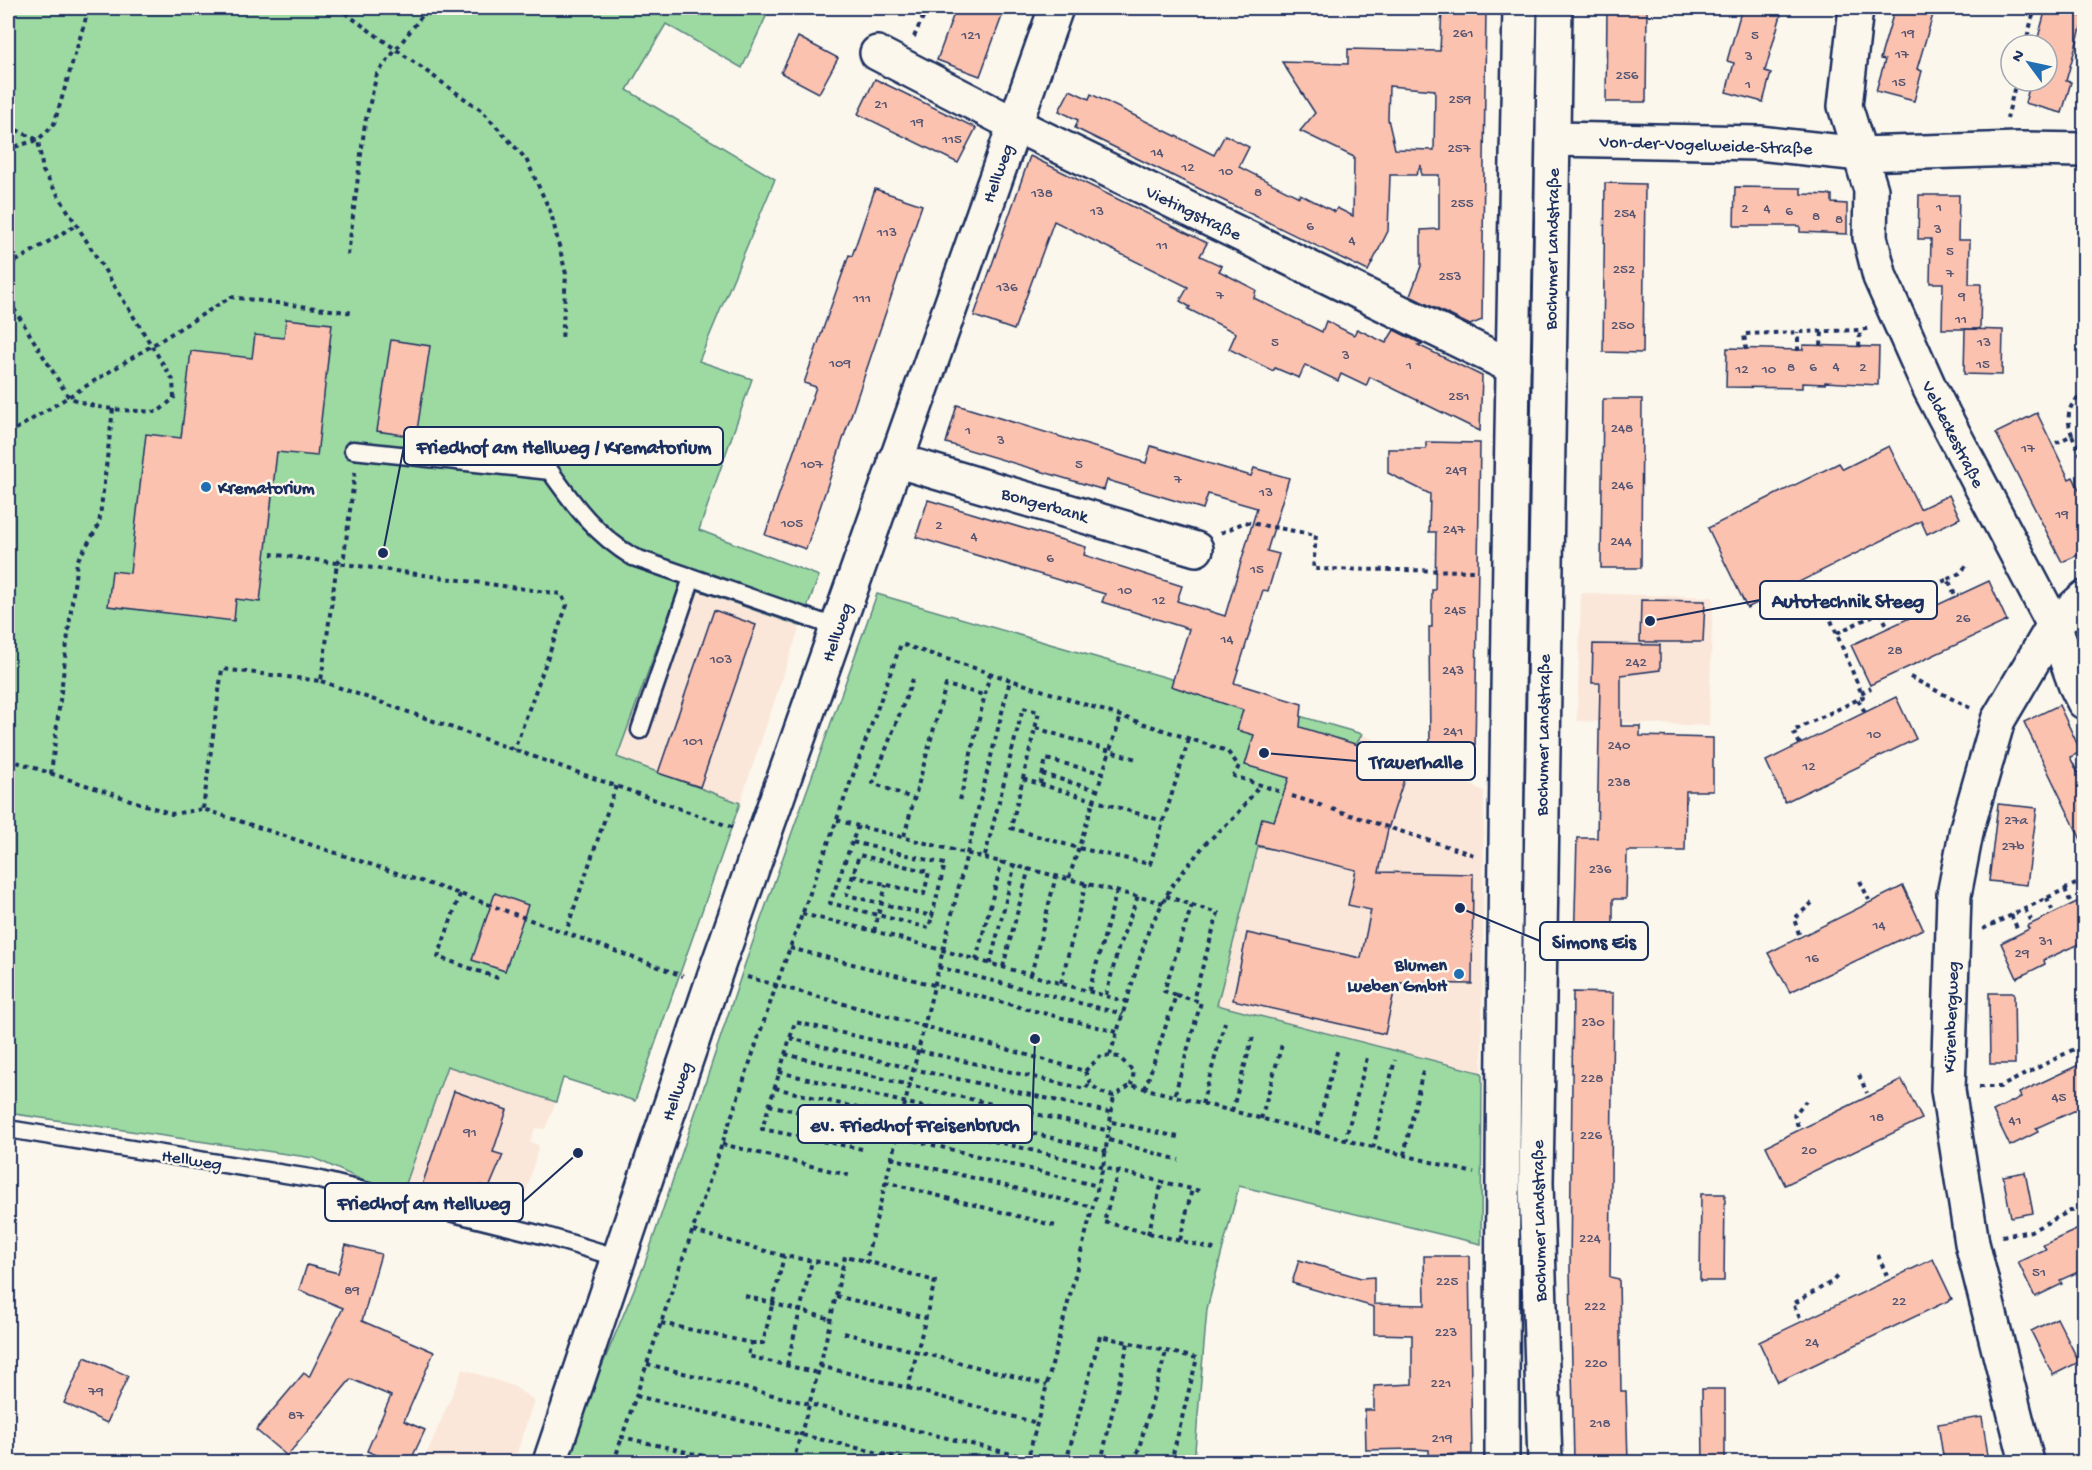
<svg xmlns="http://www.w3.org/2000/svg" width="2092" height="1470" viewBox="0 0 2092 1470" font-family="'Gochi Hand',sans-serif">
  <rect width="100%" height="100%" fill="#fbf7ec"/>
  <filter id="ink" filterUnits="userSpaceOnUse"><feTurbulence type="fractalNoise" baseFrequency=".0167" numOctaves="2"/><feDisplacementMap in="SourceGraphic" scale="12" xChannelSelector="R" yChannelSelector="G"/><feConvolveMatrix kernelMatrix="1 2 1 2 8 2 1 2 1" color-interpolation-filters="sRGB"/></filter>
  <g filter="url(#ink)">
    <g fill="#fbe7da">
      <path d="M680 584 800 626 740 803 617 758Z"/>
      <path d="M1581 593 1713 597 1709 726 1577 721Z"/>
      <path d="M1362 734 1484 791 1482 1073 1217 1005 1258 846 1297 852Z"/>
      <path d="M447 1065 556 1102 545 1129 535 1128 530 1142 539 1145 517 1226 401 1198Z"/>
      <path d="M463 1369 513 1386 534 1400 514 1462H423Z"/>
    </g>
    <g fill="#9cdaa2" stroke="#5c8480" stroke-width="1.5">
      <path d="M8 8H770L742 68 666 24 627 90 775 179 699 361 752 379 699 530 819 576 800 626 680 584 617 757 740 803 635 1101 563 1078 556 1102 447 1066 401 1198 314 1158 8 1113Z"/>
      <path d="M877 594 1362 734 1297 852 1258 847 1217 1005 1482 1073 1481 1244 1239 1186 1207 1309 1194 1462H562L645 1263 745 964Z"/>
    </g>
    <g fill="#fbc2b0" stroke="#1b2f5e" stroke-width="1.5" fill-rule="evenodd">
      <path d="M956 8H1005L980 76 937 60Z"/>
      <path d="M1442 8H1486L1482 320 1470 325 1410 296 1421 266V230L1439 229V175H1421V165L1416 175H1390L1388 231 1368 271 1075 128 1078 120 1059 111 1070 90 1089 99 1091 94 1214 155 1225 135 1249 147 1239 167 1299 197 1300 194 1335 212 1337 208 1353 216 1354 157 1300 131 1315 113 1282 62 1348 64V49L1440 51ZM1389 86 1435 90 1434 150 1395 149 1388 119Z"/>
      <path d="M1607 8H1647L1646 102H1606Z"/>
      <path d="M1742 8H1783L1765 71 1771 73 1763 102 1726 92 1734 63 1727 61Z"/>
      <path d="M1895 8H1935L1917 69 1922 71 1914 101 1876 91 1885 60 1880 59Z"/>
      <path d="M2046 8H2082L2080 16 2084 17 2066 81 2071 82 2062 113 2025 103 2031 81H2047V45H2036Z"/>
      <path d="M798 37 838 58 819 93 781 73Z"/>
      <path d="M875 79 976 128 958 163 858 114Z"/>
      <path d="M1030 156 1207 243 1200 256 1222 266 1219 271 1256 290 1254 298 1322 332 1326 321 1354 335 1357 329 1386 343 1394 330 1422 344 1418 345 1482 376 1480 431 1370 377 1366 386 1341 374 1338 381 1305 365 1299 378 1275 368 1273 371 1229 349 1236 333 1188 309 1190 307 1180 301 1188 287 1054 221 1014 330 974 316Z"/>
      <path d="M1605 183 1645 184 1643 353 1603 352Z"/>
      <path d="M1735 187 1801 188V194L1832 195V203L1847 204V234L1800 232V226H1734Z"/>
      <path d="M875 189 922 205 806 549 765 535 816 387 804 383 849 255 852 256Z"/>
      <path d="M1919 195H1959L1958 240H1970L1969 284H1981L1980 329H1942L1943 283H1930L1931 239H1918Z"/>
      <path d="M286 319 332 324 317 456 277 452 260 602 236 599 234 621 108 606 112 571 130 573 146 434 181 438 191 351 252 358 255 335 284 338Z"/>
      <path d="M1965 329 2003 330 2002 375 1964 374Z"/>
      <path d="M391 340 430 346 416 437 377 431Z"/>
      <path d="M1803 345 1879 347 1878 385 1825 382V384L1802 383V388L1726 387 1727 348 1803 350Z"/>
      <path d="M1603 399H1642L1641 568H1601Z"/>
      <path d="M957 405 1146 463 1151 446 1251 476 1254 468 1289 478 1267 551 1279 554 1268 591 1263 590 1234 683 1302 704 1300 727 1410 761 1388 829 1379 872 1473 874 1472 984 1396 983 1385 1034 1233 1000 1247 933 1361 958 1371 910 1348 905 1356 870 1256 845 1262 818 1274 821 1289 778 1245 765 1254 735 1237 730 1243 710 1171 686 1189 629 1102 602 1105 594 916 537 928 500 1086 547 1084 555 1182 586 1177 601 1225 616 1257 508 1208 494 1203 509 1107 480 1104 490 946 443Z"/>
      <path d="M2037 413 2069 479 2073 477 2085 502V552L2062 562 1996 433Z"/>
      <path d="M1426 442 1480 443 1475 750 1430 749 1429 627H1432V590H1435L1436 532H1429L1430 494 1388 473V449H1426Z"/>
      <path d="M1889 446 1920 509 1949 495 1960 518 1927 534 1921 521 1747 608 1708 528 1839 463 1843 469Z"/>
      <path d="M1989 581 2007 621 1870 685 1851 645Z"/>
      <path d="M1641 600 1705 601 1703 642H1640Z"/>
      <path d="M714 610 756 625 700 787 658 773Z"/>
      <path d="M1593 644 1660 645V670L1621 675V726H1640V736L1713 738V791H1686L1685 851H1627L1626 899H1613V949L1574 948 1577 838H1597L1600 683H1592Z"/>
      <path d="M1896 697 1916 739 1785 802 1766 761Z"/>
      <path d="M2059 705 2081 752 2070 757 2085 787V848L2024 722Z"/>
      <path d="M1998 804 2037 808 2027 885 1989 881Z"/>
      <path d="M1903 886 1923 929 1790 992 1768 953Z"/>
      <path d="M495 893 528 905 505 971 472 960Z"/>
      <path d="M2085 898V941L2044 960 2045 964 2017 978 2001 943 2029 929 2027 926Z"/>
      <path d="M1573 992 1613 993 1610 1277 1619 1279 1621 1391H1626L1628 1462H1574L1570 1270Z"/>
      <path d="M1989 993H2014L2015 1064H1990Z"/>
      <path d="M2085 1062V1106L2036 1128 2038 1132 2010 1146 1993 1111 2021 1097 2019 1093Z"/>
      <path d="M1902 1080 1922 1119 1785 1185 1766 1146Z"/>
      <path d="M454 1091 507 1110 493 1152 503 1155 489 1188 481 1185 473 1207 420 1191Z"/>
      <path d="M2025 1172 2033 1213 2011 1217 2003 1176Z"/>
      <path d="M1701 1194H1725L1724 1281H1700Z"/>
      <path d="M2085 1226V1269L2060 1280 2062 1284 2035 1297 2018 1262 2046 1249 2043 1245Z"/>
      <path d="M346 1245 381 1254 362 1321 434 1352 404 1421 425 1430 410 1462H393L367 1451 391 1396 351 1379 287 1456 256 1430 304 1373 309 1377 343 1308 299 1290 307 1265 338 1273Z"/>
      <path d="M1424 1256H1469L1472 1454 1429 1455V1450L1414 1449 1366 1450 1365 1410H1374V1386L1412 1384V1335L1374 1334V1307L1292 1283 1299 1260 1361 1278 1374 1277V1304L1425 1305Z"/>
      <path d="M1933 1259 1952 1299 1778 1382 1759 1342Z"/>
      <path d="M2057 1318 2079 1362 2053 1375 2031 1331Z"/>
      <path d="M85 1357 128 1376 107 1423 64 1403Z"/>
      <path d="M1702 1389H1725V1462H1703Z"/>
      <path d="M1982 1417 1989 1462H1944L1938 1424Z"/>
    </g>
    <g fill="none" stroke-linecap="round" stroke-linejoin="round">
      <defs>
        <g id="lane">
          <path d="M353 450 550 471C574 505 596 535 633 557L838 628"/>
          <path d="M640 730 692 578"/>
          <path d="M8 1129 316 1179 546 1236 619 1258"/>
        </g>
        <g id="street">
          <path d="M1856 8 1845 106 1871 190 1870 237 1880 277 1930 389 2054 625 2075 684 2084 702"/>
          <path d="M877 53 1014 124 1513 367"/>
          <path d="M1553 139 1759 143 1860 154 2018 149 2084 150"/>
          <path d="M895 460 1196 549"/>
          <path d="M550 1462 717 968 1056 8"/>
          <path d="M2027 1462 1972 1243 1948 1090 1954 895 1967 828 1998 720 2054 625 2084 598"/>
        </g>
        <g id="secondary">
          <path d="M1502 1462C1502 977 1510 492 1520 8"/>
          <path d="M1545 1462 1536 1183 1555 8"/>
        </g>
      </defs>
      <use href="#lane" stroke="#1b2f5e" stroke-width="21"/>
      <use href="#street" stroke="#1b2f5e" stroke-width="38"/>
      <use href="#secondary" stroke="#1b2f5e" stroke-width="38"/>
      <g stroke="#1b2f5e" stroke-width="4" stroke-dasharray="4.5 4.5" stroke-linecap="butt">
        <path d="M338 8 482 111 526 159 551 213 566 274 562 341"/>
        <path d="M914 37 927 8"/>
        <path d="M2025 45 2035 8"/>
        <path d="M2007 119 2016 81"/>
        <path d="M8 126 38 140 54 124 89 8"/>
        <path d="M8 152 17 146 38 140 43 171 173 380 174 398 158 412C128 410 94 411 68 396L8 299"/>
        <path d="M348 255 365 123 377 74 428 8"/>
        <path d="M8 266 76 225"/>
        <path d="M1821 346 1822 332"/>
        <path d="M1859 347 1860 330"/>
        <path d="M1746 350 1744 334 1860 330 1871 328"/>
        <path d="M1798 351V332"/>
        <path d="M8 434 231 297 354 313"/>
        <path d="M2072 435C2066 417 2067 404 2084 394"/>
        <path d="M2056 443 2072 435 2084 462"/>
        <path d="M355 472 344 556 337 563 561 594 567 605 514 750"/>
        <path d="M1221 533 1245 522 1316 535 1313 569 1478 571"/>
        <path d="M1948 579 1960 573 1967 565"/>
        <path d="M1880 612 1888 627"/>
        <path d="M1837 633 1948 579 1955 595"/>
        <path d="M1910 677 1970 708"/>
        <path d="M913 679 873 783 914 799"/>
        <path d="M321 681 734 828"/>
        <path d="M1861 693 1871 688"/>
        <path d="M1858 700 1865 712"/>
        <path d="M1036 728 1136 759"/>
        <path d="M1800 744 1793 731 1863 697 1828 613"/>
        <path d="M8 759 172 814 203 809 460 894 683 976"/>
        <path d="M51 774 77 561 99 525 113 409"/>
        <path d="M1042 774 1097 790"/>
        <path d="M1023 779 1163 821"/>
        <path d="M1040 784 1046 759 1102 773"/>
        <path d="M1292 796 1323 806"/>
        <path d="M960 800 990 673"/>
        <path d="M203 809 222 669 321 681 337 563 271 554"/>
        <path d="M1332 809 1477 856"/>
        <path d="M837 820 858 826"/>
        <path d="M904 836 946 685 984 695"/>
        <path d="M852 842 830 903 929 928 932 916"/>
        <path d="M985 856 1023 708 1039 712 1011 828 1078 848 1150 864 1189 739"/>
        <path d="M853 876 924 894 929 872 859 855 847 895 932 916 945 864 852 842 858 826 1163 903"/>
        <path d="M1069 878 1121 716"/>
        <path d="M1860 881 1869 900"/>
        <path d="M2065 889 2070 901"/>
        <path d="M460 894 438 957 498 978"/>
        <path d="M1166 896 1192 905 1164 991 1176 995"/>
        <path d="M2047 898 2052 910"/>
        <path d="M1192 905 1218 913 1193 1000"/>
        <path d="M2025 909 2031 920"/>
        <path d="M802 914 874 931 1127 1002"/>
        <path d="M2011 915 2018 930"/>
        <path d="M1983 929 2084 880"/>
        <path d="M874 931 886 885"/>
        <path d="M1799 934 1794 919 1812 903"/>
        <path d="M565 935 616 786"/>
        <path d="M790 948 1117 1032"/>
        <path d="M976 960 1002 861"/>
        <path d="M990 964 1015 864"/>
        <path d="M938 967 1123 1014"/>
        <path d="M1003 967 1029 868"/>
        <path d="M1031 975 1056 876"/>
        <path d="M747 977 1085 1071C1091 1087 1098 1093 1114 1096L1131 1085 1474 1173"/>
        <path d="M1061 983 1086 883"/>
        <path d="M1089 991 1117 891"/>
        <path d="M1106 995 1119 946 1138 896"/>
        <path d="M790 1038 913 1069 1113 1113"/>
        <path d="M785 1054 909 1085 1110 1131"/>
        <path d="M1110 1055 1149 929 1171 887 1206 843 1236 816 1260 785"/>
        <path d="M1085 1071 1102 1055 1119 1057 1134 1072 1131 1085"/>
        <path d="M779 1072 1106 1151"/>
        <path d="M1859 1075 1867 1093"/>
        <path d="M1979 1087H2000L2084 1044"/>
        <path d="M775 1088 1200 1191"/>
        <path d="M1145 1089 1176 995 1201 1002 1174 1097"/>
        <path d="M1202 1104 1225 1022"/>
        <path d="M769 1105 897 1134"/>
        <path d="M1232 1111 1254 1033"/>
        <path d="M1261 1119 1283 1041"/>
        <path d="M1112 1122 1178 1137"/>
        <path d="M1798 1126 1794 1115 1806 1101"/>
        <path d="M1316 1134 1338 1048"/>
        <path d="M897 1136 1098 1186"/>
        <path d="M1109 1140 1179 1160"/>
        <path d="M1345 1141 1368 1054"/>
        <path d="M722 1144 852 1176"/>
        <path d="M1373 1148 1395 1060"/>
        <path d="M862 1149 762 1129 795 1022 1085 1089 1090 1083"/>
        <path d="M1404 1155 1423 1070"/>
        <path d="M891 1158 1093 1207"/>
        <path d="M1118 1171 1104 1222 1218 1250"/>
        <path d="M885 1182 1056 1226"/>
        <path d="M693 1231 784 1256 843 1266"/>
        <path d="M1148 1234 1162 1182"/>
        <path d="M2002 1236 2031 1231 2084 1204"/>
        <path d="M1180 1240 1192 1189"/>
        <path d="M1878 1255 1887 1276"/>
        <path d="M745 1296 831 1319"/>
        <path d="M836 1296 926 1318"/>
        <path d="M1800 1318 1793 1304 1833 1281 1838 1275"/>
        <path d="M661 1323 751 1343 748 1356 818 1373"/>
        <path d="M844 1333 1047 1385"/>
        <path d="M751 1343H763L784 1256"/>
        <path d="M647 1364 1028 1458"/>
        <path d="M787 1365 812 1261"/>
        <path d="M820 1366 845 1256 866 1261"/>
        <path d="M908 1388 1037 1423"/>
        <path d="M636 1396 917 1462"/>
        <path d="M614 1462 622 1437"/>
        <path d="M730 1462 622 1437 776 986 901 644 1227 751 1239 766 1234 776 1284 793"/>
        <path d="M793 1462 820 1366 908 1388 935 1281 866 1261 1010 680"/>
        <path d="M1027 1462 1103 1167 1114 1096"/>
        <path d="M1066 1462 1100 1336 1197 1358 1171 1462"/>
        <path d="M1101 1462 1128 1343"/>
        <path d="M1135 1462 1166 1352"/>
        <path d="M1833 1462 1834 1459"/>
        <path d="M1933 1462 1941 1460"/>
      </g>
      <use href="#lane" stroke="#fbf7ec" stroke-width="16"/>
      <use href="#street" stroke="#fbf7ec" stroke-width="33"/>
      <use href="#secondary" stroke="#fbf7ec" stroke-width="33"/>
    </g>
  </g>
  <g fill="#1f6fb2" stroke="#fbf7ec" stroke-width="2">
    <circle cx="206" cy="487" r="6"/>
    <circle cx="1459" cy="974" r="6"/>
  </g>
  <g text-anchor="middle" stroke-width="5" stroke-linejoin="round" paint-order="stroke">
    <g font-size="15" fill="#535472">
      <text x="1463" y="37">261</text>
      <text x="1908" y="37">19</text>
      <text x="971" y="39">121</text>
      <text x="1755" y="39">5</text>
      <text x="1902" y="58">17</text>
      <text x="1749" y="60">3</text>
      <text x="1627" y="79">256</text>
      <text x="1899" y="86">15</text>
      <text x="1748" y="88">1</text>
      <text x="1460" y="103">259</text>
      <text x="881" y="108">21</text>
      <text x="917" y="126">19</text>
      <text x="952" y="143">115</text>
      <text x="1459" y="152">257</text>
      <text x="1157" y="156">14</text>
      <text x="1188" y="171">12</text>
      <text x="1226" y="175">10</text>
      <text x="1258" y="196">8</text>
      <text x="1042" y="197">138</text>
      <text x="1462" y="207">255</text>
      <text x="1939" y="211">1</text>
      <text x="1745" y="212">2</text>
      <text x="1767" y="212">4</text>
      <text x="1097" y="215">13</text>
      <text x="1789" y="215">6</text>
      <text x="1625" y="217">254</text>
      <text x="1816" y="220">8</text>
      <text x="1839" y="223">8</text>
      <text x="1310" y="230">6</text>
      <text x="1938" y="233">3</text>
      <text x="887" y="236">113</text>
      <text x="1352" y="244">4</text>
      <text x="1162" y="249">11</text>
      <text x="1950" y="255">5</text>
      <text x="1624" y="273">252</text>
      <text x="1950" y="277">7</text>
      <text x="1450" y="280">253</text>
      <text x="1007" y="291">136</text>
      <text x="1220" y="299">7</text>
      <text x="1962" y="300">9</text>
      <text x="862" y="302">111</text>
      <text x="1961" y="323">11</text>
      <text x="1623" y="329">250</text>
      <text x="1275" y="346">5</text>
      <text x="1984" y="346">13</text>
      <text x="1346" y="359">3</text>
      <text x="840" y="367">109</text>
      <text x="1983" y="368">15</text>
      <text x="1409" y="369">1</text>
      <text x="1836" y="370">4</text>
      <text x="1791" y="371">8</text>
      <text x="1813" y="371">6</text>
      <text x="1863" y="371">2</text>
      <text x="1742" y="373">12</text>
      <text x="1769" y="373">10</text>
      <text x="1459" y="400">251</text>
      <text x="1622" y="432">248</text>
      <text x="968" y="434">1</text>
      <text x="1001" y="444">3</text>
      <text x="2028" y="452">17</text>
      <text x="812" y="468">107</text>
      <text x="1079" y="468">5</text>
      <text x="1456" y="474">249</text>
      <text x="1178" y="483">7</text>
      <text x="1622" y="489">246</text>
      <text x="1266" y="496">13</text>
      <text x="2062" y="518">19</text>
      <text x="792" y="527">105</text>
      <text x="939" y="529">2</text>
      <text x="1454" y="533">247</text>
      <text x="974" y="540">4</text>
      <text x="1621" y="545">244</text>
      <text x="1050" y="562">6</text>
      <text x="1257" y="573">15</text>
      <text x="1125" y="594">10</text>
      <text x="1159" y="604">12</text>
      <text x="1455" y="614">245</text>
      <text x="1963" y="622">26</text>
      <text x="1227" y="643">14</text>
      <text x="1895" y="654">28</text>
      <text x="721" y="663">103</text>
      <text x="1636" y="666">242</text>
      <text x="1453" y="674">243</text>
      <text x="1453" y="735">241</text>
      <text x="1874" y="738">10</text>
      <text x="693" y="745">101</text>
      <text x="1619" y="749">240</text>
      <text x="1809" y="770">12</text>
      <text x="1619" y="786">238</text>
      <text x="2016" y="824">27a</text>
      <text x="2013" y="850">27b</text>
      <text x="1600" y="873">236</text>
      <text x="1879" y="929">14</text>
      <text x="2046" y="945">31</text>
      <text x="2022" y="957">29</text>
      <text x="1812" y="962">16</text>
      <text x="1593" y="1026">230</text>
      <text x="1592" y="1082">228</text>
      <text x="2059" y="1101">45</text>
      <text x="1877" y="1121">18</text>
      <text x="2015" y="1124">41</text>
      <text x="470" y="1136">91</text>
      <text x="1591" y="1139">226</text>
      <text x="1809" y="1154">20</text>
      <text x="1590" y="1242">224</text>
      <text x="2039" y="1276">51</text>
      <text x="1447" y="1285">225</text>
      <text x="352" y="1294">89</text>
      <text x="1899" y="1305">22</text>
      <text x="1595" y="1310">222</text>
      <text x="1446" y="1336">223</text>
      <text x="1812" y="1346">24</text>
      <text x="1596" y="1367">220</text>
      <text x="1441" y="1387">221</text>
      <text x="96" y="1395">79</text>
      <text x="296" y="1419">87</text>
      <text x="1600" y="1427">218</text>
      <text x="1442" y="1442">219</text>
    </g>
    <g font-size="18" fill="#1b2f5e" stroke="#fbf7ec">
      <text transform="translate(1706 144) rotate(2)" y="6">Von-der-Vogelweide-Straße</text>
      <text transform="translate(997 173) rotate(-70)" y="6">Hellweg</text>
      <text transform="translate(1194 212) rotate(26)" y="6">Vietingstraße</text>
      <text transform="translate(1551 249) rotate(-89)" y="6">Bochumer Landstraße</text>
      <text transform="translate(1954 434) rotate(63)" y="6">Veldeckestraße</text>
      <text transform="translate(1045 504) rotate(16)" y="6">Bongerbank</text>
      <text transform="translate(836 632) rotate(-71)" y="6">Hellweg</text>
      <text transform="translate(1542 735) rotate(-89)" y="6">Bochumer Landstraße</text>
      <text transform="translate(1950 1017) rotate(-88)" y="6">Kürenbergweg</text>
      <text transform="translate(676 1091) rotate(-71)" y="6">Hellweg</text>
      <text transform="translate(192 1159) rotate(9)" y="6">Hellweg</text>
      <text transform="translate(1538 1221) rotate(-91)" y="6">Bochumer Landstraße</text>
    </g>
    <g font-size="18" font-weight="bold" fill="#1b2f5e" stroke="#fbf7ec" text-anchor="start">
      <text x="218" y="493">Krematorium</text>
      <text x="1447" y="970" text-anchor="end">Blumen<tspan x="1447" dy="21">Lueben GmbH</tspan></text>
    </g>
  </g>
  <path fill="none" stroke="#1b2f5e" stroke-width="2" d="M383 553L404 446M1650 621L1760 600M1264 753L1357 761M1460 908L1540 941M1035 1039L1032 1124M578 1153L523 1202"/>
  <g fill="#1b2f5e" stroke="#fbf7ec" stroke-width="2">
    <circle cx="383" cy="553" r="6"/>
    <circle cx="1650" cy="621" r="6"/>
    <circle cx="1264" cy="753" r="6"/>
    <circle cx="1460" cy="908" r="6"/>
    <circle cx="1035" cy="1039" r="6"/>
    <circle cx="578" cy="1153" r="6"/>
  </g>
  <g fill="#fbf7ec" stroke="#1b2f5e" stroke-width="2">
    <rect x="404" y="427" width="319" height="38" rx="6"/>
    <rect x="1760" y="581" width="177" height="38" rx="6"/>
    <rect x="1357" y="742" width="118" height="38" rx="6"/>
    <rect x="1540" y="922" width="108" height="38" rx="6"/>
    <rect x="798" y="1105" width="234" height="38" rx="6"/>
    <rect x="325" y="1183" width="198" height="38" rx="6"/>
  </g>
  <g font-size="20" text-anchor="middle" font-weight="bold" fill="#1b2f5e">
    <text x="564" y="453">Friedhof am Hellweg / Krematorium</text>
    <text x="1848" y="607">Autotechnik Steeg</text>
    <text x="1416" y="768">Trauerhalle</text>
    <text x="1594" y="948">Simons Eis</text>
    <text x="915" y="1131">ev. Friedhof Freisenbruch</text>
    <text x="424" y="1209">Friedhof am Hellweg</text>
  </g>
  <rect width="2092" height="1470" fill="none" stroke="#fbf7ec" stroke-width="30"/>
  <rect x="15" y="15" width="2062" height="1440" fill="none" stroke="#1b2f5e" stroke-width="2" filter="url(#ink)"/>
  <g transform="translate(2029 63) rotate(303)"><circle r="28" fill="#fbf7ec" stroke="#a1a7b3" stroke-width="1.5"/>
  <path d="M0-4.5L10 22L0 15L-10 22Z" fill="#1f6fb2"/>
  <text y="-9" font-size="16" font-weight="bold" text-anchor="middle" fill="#1b2f5e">N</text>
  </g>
</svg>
